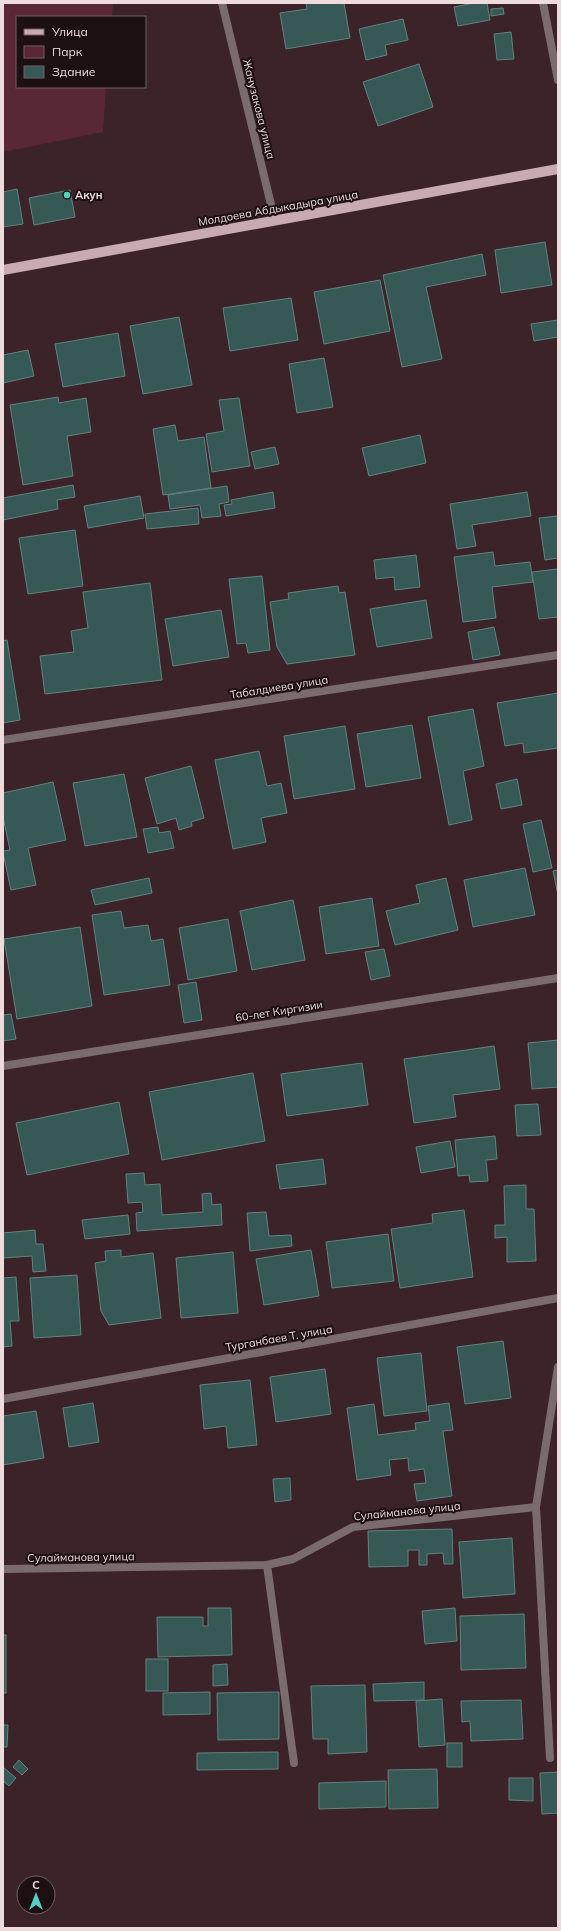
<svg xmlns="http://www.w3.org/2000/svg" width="561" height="1931" viewBox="0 0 561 1931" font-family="Mulish,sans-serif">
  <rect width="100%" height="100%" fill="#3c2329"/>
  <path fill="#592735" d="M3 3H113L112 17H17V87H106L103 132 3 152Z"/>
  <g fill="#375955" stroke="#60837f">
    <path d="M306 3H344L350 38 286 49 280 13 307 9Z"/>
    <path d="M474 3H487L490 20 458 26 454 7Z"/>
    <path d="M503 8 504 14 491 16V9Z"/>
    <path d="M403 19 408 40 385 45 387 55 366 60 359 29Z"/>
    <path d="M511 32 514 59 497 60 494 34Z"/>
    <path d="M419 64 433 107 378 126 363 82Z"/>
    <path d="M17 189 23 224 3 227V192Z"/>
    <path d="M70 190 75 217 34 225 29 198Z"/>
    <path d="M545 242 552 285 501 293 495 250Z"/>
    <path d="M482 254 486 275 426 287 442 359 402 367 383 275Z"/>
    <path d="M380 280 390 331 324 344 314 292Z"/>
    <path d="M291 298 298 340 230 351 223 308Z"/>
    <path d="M179 317 192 385 143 394 130 326Z"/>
    <path d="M558 320V337L534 341 531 324Z"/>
    <path d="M118 333 125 376 63 387 55 344Z"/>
    <path d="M28 350 34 376 3 383V355Z"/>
    <path d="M324 358 333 407 297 413 289 364Z"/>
    <path d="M58 397 59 403 86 398 91 432 67 436 73 476 23 485 10 405Z"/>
    <path d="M239 398 250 466 212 472 206 434 224 431 219 400Z"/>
    <path d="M175 425 178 441 204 437 211 488 163 495 153 429Z"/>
    <path d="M420 435 426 463 369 476 362 448Z"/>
    <path d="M275 447 279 464 255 469 251 452Z"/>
    <path d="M73 485 75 497 57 500 58 509 3 520V498Z"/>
    <path d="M227 486 229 502 219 504 221 516 202 518 200 505 170 509 168 495Z"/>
    <path d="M273 492 275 508 226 516 224 505 232 504 231 500Z"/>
    <path d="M527 492 531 516 472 525 476 546 457 549 450 504Z"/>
    <path d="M140 496 144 518 88 528 84 506Z"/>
    <path d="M198 508 199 524 147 529 145 514Z"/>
    <path d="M558 516V558L545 560 539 518Z"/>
    <path d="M75 530 83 586 28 594 19 538Z"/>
    <path d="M493 552 495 566 530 562 533 582 492 587 496 618 463 622 454 557Z"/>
    <path d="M416 555 420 587 395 590 394 577 376 579 374 560Z"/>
    <path d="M558 569V617L539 619 532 572Z"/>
    <path d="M262 576 270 650 248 653 246 643 237 644 229 579Z"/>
    <path d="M150 583 162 680 45 694 40 656 74 652 71 631 88 628 83 592Z"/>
    <path d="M338 586 339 593 345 592 355 655 287 664 277 647 270 602 289 599 288 593Z"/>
    <path d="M426 600 432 638 377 647 370 609Z"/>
    <path d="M221 610 229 657 173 666 165 619Z"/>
    <path d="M494 627 500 655 473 660 468 632Z"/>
    <path d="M7 640 20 720 3 723V641Z"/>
    <path d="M558 693V748L524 753 523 743 505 746 497 703Z"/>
    <path d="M473 709 484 766 463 771 472 820 449 825 428 717Z"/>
    <path d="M412 725 421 778 366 787 357 734Z"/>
    <path d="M345 726 355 789 294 799 284 736Z"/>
    <path d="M259 751 267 786 281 783 287 813 261 818 266 842 233 849 215 760Z"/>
    <path d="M191 766 204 818 191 822 192 826 179 830 176 818 157 824 145 778Z"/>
    <path d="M124 774 137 837 85 846 73 783Z"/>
    <path d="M517 779 522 805 501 809 496 784Z"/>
    <path d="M53 782 66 840 28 848 36 885 11 890 3 853V851L10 850 3 817V793Z"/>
    <path d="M541 820 552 868 533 872 523 824Z"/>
    <path d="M158 827 159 833 170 831 174 848 148 853 143 829Z"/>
    <path d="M525 868 535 915 473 927 464 880Z"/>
    <path d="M558 870V895L553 871Z"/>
    <path d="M149 878 152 893 95 905 91 890Z"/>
    <path d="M446 878 458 930 395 945 386 911 420 903 416 885Z"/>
    <path d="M372 898 379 946 326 954 319 907Z"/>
    <path d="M293 900 305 960 252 970 240 911Z"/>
    <path d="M121 911 124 928 148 925 151 941 163 939 170 985 104 995 92 915Z"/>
    <path d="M228 919 237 971 188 980 179 928Z"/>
    <path d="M80 927 92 1006 17 1019 4 939Z"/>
    <path d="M384 949 390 976 371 980 365 952Z"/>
    <path d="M196 982 202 1020 184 1023 178 985Z"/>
    <path d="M11 1014 16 1039 3 1041V1015Z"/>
    <path d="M558 1040V1087L532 1089 528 1043Z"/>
    <path d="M494 1046 500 1089 453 1095 456 1117 414 1123 404 1059Z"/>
    <path d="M362 1063 368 1105 287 1116 281 1074Z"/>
    <path d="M253 1073 265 1141 162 1160 149 1092Z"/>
    <path d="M119 1102 129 1154 27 1175 16 1123Z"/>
    <path d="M538 1104 541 1135 517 1136 515 1105Z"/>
    <path d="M495 1136 497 1159 486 1160 488 1181 470 1182 469 1175 458 1176 455 1140Z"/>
    <path d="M450 1141 455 1167 421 1173 416 1147Z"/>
    <path d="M323 1159 326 1184 280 1189 276 1165Z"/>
    <path d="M144 1173 145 1185 160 1184 162 1215 203 1212 202 1194 211 1193 212 1205 221 1204 222 1225 137 1231 136 1213 143 1212 142 1202 128 1203 126 1174Z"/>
    <path d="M526 1185V1209H534L536 1261 507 1262V1237L495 1238V1225H505L504 1186Z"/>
    <path d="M464 1210 473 1277 400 1288 391 1229 433 1223 432 1214Z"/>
    <path d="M266 1212 269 1236 291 1235 292 1246 250 1251 247 1213Z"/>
    <path d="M128 1215 130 1234 85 1239 82 1220Z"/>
    <path d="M35 1230 36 1244H43L46 1271 33 1272 32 1256 3 1258V1233Z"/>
    <path d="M388 1234 394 1281 332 1288 326 1242Z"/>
    <path d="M121 1250V1257L153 1253 161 1318 109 1325 101 1311 95 1263 106 1261 105 1251Z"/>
    <path d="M311 1250 319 1296 264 1305 256 1259Z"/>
    <path d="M233 1252 238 1313 181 1318 176 1258Z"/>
    <path d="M77 1275 81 1335 34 1338 30 1278Z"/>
    <path d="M16 1277 19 1321H10L12 1346 3 1347V1278Z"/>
    <path d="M503 1341 511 1398 465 1404 457 1347Z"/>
    <path d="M421 1353 427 1411 384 1416 377 1358Z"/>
    <path d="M325 1369 331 1414 276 1422 270 1377Z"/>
    <path d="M250 1380 257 1445 228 1448 226 1426 204 1429 200 1385Z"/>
    <path d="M93 1403 99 1442 69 1447 63 1408Z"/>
    <path d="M449 1403 453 1430 443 1431 452 1496 417 1501 414 1484 426 1483 424 1469 409 1471 408 1458 389 1460 391 1475 357 1480 347 1408 374 1404 378 1435 416 1430 415 1423 430 1421 428 1406Z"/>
    <path d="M36 1411 44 1458 3 1465V1416Z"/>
    <path d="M290 1478 291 1500 275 1502 273 1479Z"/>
    <path d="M452 1529 453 1564H444L443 1553 427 1554V1565H419V1550H408V1566L369 1567 368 1531Z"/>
    <path d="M512 1538 515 1594 463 1598 459 1542Z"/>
    <path d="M208 1608H231L232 1655 158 1657 157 1617H203V1626H208Z"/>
    <path d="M455 1608 457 1641 425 1644 422 1611Z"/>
    <path d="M524 1614 526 1668 461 1670 460 1616Z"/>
    <rect x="3" y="1635" width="3" height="58"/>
    <rect x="146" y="1659" width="22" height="32"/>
    <path d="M227 1664 228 1685 213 1686V1665Z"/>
    <path d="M424 1682V1700L374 1701 373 1684Z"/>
    <path d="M365 1685 367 1752 328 1754V1739H313L311 1686Z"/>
    <path d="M210 1692V1714L163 1715V1693Z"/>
    <path d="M279 1692V1739L218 1740 217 1693Z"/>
    <path d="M442 1699 445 1745 419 1747 416 1701Z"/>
    <path d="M521 1700 523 1739 471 1741 470 1721 462 1722 461 1701Z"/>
    <path d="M3 1725H8L7 1747H3Z"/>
    <rect x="447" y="1743" width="15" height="24"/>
    <path d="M278 1752V1769L197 1770V1753Z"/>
    <path d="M19 1760 28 1769 22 1775 13 1767Z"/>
    <path d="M3 1767 16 1778 9 1786 3 1781Z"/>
    <path d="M437 1769 438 1808 389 1809 388 1770Z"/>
    <path d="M558 1772V1813L542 1814 540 1773Z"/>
    <path d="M509 1778H533V1801L509 1800Z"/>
    <path d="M386 1781V1807L319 1809V1783Z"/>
  </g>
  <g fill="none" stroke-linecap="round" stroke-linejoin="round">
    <g stroke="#796b6e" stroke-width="8">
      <path d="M222 3 275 221"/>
      <path d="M543 3 558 80"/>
      <path d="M3 740 558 655"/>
      <path d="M3 1066 558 978"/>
      <path d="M3 1399 558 1298"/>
      <path d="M536 1507 550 1758"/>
      <path d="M267 1565 294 1763"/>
      <path d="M3 1569 267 1565 293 1559 353 1527 536 1507 558 1367"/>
    </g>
    <path stroke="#c8abb1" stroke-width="10" d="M3 270 558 169"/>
  </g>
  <circle fill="#57cec2" stroke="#1c1013" stroke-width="1.5" cx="67" cy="195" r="4"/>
  <g text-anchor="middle" stroke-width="4" stroke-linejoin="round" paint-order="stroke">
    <g font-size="11" fill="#eddbde" stroke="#1c1013">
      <text transform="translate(259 109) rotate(76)" y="4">Жанузакова улица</text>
      <text transform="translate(278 208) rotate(-10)" y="4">Молдоева Абдыкадыра улица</text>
      <text transform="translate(279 687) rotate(-9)" y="4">Табалдиева улица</text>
      <text transform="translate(279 1011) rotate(-9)" y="4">60-лет Киргизии</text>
      <text transform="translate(279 1338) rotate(-10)" y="4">Турганбаев Т. улица</text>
      <text transform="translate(407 1511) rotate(-6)" y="4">Сулайманова улица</text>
      <text transform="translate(81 1557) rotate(-1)" y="4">Сулайманова улица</text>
    </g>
    <g font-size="11" font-weight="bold" fill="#eddbde" stroke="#1c1013" text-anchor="start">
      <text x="75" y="199">Акун</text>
    </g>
  </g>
  <rect width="561" height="1931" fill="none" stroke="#eddbde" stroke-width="8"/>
  <rect x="16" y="16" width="130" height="72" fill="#1c1013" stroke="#706164"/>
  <rect x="24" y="29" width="20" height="6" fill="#c8abb1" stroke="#706164"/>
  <text x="52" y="36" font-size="12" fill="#eddbde">Улица</text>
  <rect x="24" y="46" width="20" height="12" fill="#592735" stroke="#706164"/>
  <text x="52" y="56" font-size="12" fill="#eddbde">Парк</text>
  <rect x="24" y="66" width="20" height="12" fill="#375955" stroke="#706164"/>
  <text x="52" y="76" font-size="12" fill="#eddbde">Здание</text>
  <g transform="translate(36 1895)"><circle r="19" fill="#1c1013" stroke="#706164"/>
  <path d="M0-3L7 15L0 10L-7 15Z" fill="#57cec2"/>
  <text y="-6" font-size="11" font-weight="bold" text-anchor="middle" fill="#eddbde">С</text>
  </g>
</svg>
